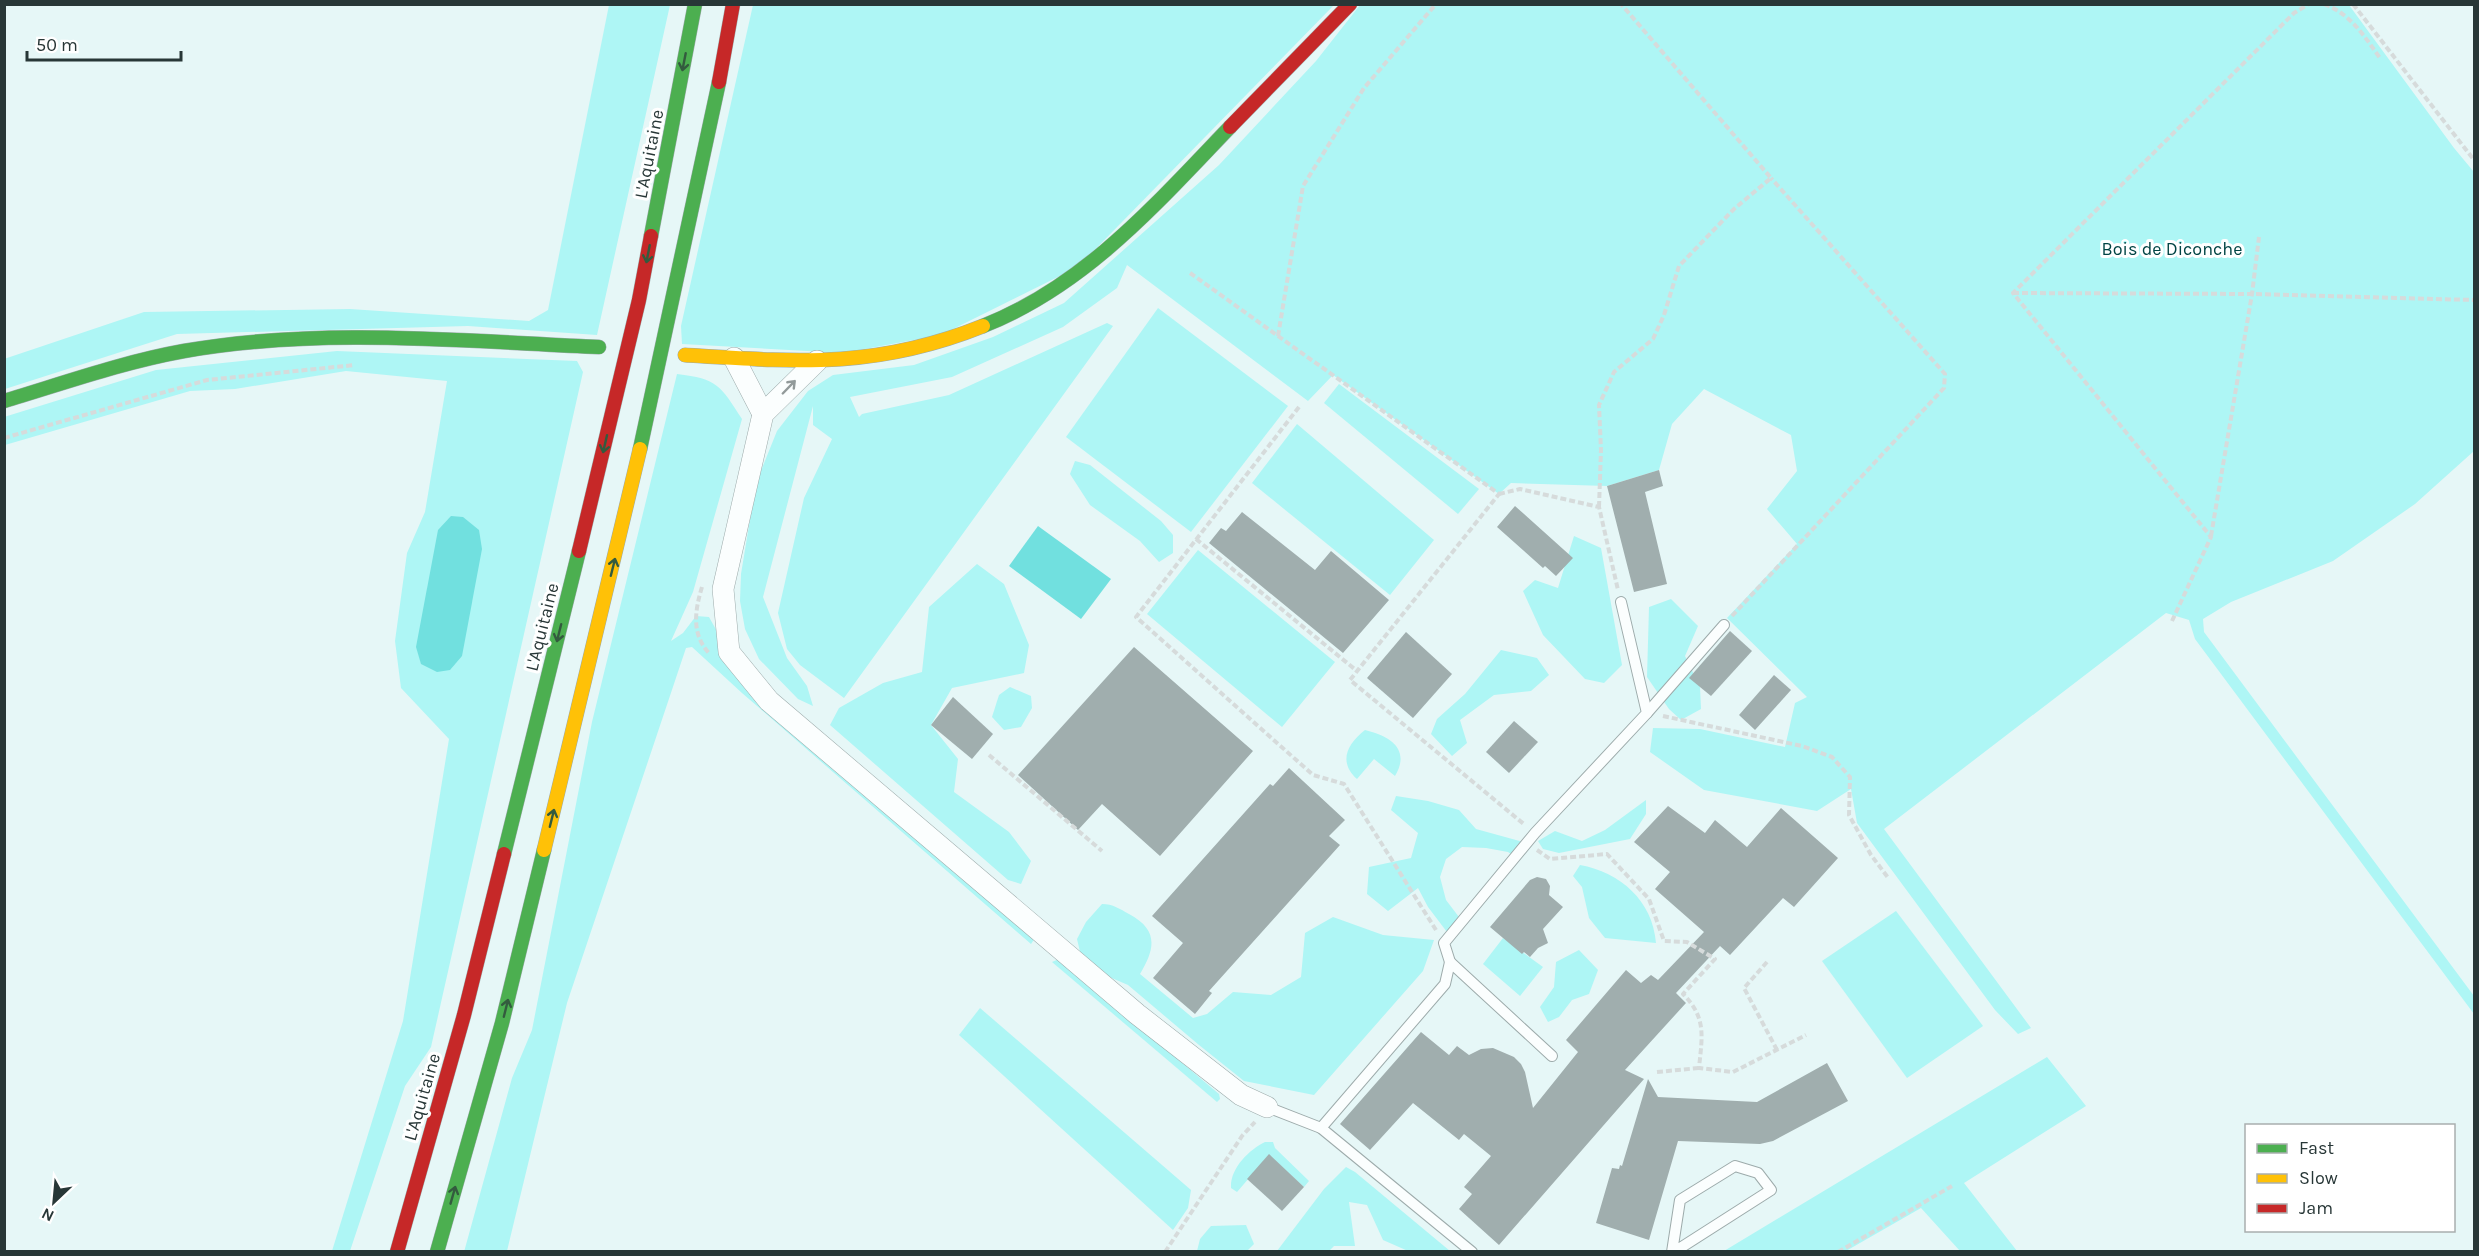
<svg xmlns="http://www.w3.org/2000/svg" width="2479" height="1256" viewBox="0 0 2479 1256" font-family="Karla,sans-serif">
  <rect width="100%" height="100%" fill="#e6f7f7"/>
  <g fill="#aef6f5">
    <path d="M609 5H670L597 335 468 326 177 334 5 389 4 359 144 312 350 309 529 321 548 310Z"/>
    <path d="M753 5H1334L1078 267 941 335 843 353 682 344 681 326Z"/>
    <path d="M1360 5H2349L2454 148 2474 172V451L2415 504 2333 561 2231 602 2203 619 2204 632 2474 996V1014L2195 639 2189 620 2166 613 1884 829 2031 1028 2018 1034 1995 1010 1857 823 1851 789 1817 811 1704 790 1650 752 1653 728 1700 729 1785 747 1795 703 1807 697 1727 618 1797 544 1767 509 1797 471 1791 435 1704 389 1672 424 1659 470 1607 486 1511 483 1499 494 1333 375 1308 401 1127 265 1117 288 1063 327 952 377 850 397 859 417 862 414 949 395 1107 323 1113 326 844 698 800 665 787 649 778 613 804 498 832 439 813 425V406L763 597 787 658 807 686 813 706 798 699 759 659 745 629 740 601 741 574 756 483 777 431 808 391 833 375 914 365 993 337 1064 303 1219 165 1316 61Z"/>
    <path d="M1158 308 1288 406 1191 532 1066 437Z"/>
    <path d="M337 351 577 361 583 372 431 1047 405 1086 350 1251H332L403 1021 449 739 401 688 395 641 407 553 425 512 447 381 346 371 235 389 190 391 5 445 4 417 156 370Z"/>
    <path d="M677 374C718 379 720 385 742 419L693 592 671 641 683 633 696 616 709 617 738 669 1037 935 1031 944 742 693 692 647 686 648 567 1003 507 1251 464 1252 512 1078 532 1030 592 722Z"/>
    <path d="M1339 384 1479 489 1458 514 1324 403Z"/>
    <path d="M1297 424 1434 540 1390 595 1252 483Z"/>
    <path d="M1075 461 1090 465 1161 521 1173 535V553L1159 562 1140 541 1090 505 1070 474Z"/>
    <path d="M1574 536 1601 548 1622 665 1604 683 1585 679 1543 635 1523 591 1535 580 1558 588Z"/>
    <path d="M1198 550 1335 662 1282 727 1147 614Z"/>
    <path d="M977 564 1004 584 1029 645 1024 673 952 688 931 725 958 759 954 792 1009 832 1031 861 1021 884 1008 880 830 725 839 708 883 683 922 672 929 607Z"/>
    <path d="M1671 599 1698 626 1685 656 1700 687 1701 709 1681 720 1669 709 1647 677 1649 607Z"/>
    <path d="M1501 650 1537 658 1549 675 1531 691 1494 695 1460 720 1467 743 1452 756 1431 734 1437 719 1465 694Z"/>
    <path d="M1010 687 1031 696 1032 708 1021 727 1004 730 992 717 999 695Z"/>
    <path d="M1365 730C1390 736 1411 749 1395 776L1374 759 1357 779C1338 762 1347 744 1365 730Z"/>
    <path d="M1396 796 1428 801 1459 810 1476 829 1527 843 1515 857 1508 852 1486 848 1462 847 1446 859 1440 877 1446 900 1462 921 1450 936 1428 907 1418 888 1388 911 1367 894 1369 867 1411 858 1418 833 1391 810Z"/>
    <path d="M1646 800V814L1630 839 1559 853 1543 849 1538 841 1555 831 1582 841 1605 830Z"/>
    <path d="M1580 865C1620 872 1653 901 1656 943L1605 938 1589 918 1582 887 1573 876Z"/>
    <path d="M1102 904C1113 904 1120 909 1129 914 1159 930 1155 949 1140 974L1193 1018 1207 1014 1233 992 1271 995 1301 977 1305 933 1333 917 1383 935 1434 940 1423 971 1314 1095 1244 1081 1199 1045 1128 985 1093 970 1081 956 1077 939 1086 922Z"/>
    <path d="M1896 911 1983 1026 1907 1078 1822 961Z"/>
    <path d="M1503 938 1543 967 1520 996 1483 964Z"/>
    <path d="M1579 950 1598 970 1589 994 1572 1000 1559 1017 1548 1022 1540 1007 1554 987 1556 962Z"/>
    <path d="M1059 959 1219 1094 1220 1099 1217 1102 1052 962Z"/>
    <path d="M980 1008 1191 1190 1188 1208 1173 1230 959 1035Z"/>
    <path d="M2047 1057 2086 1106 1964 1183 2017 1251H1960L1921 1208 1846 1251H1724Z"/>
    <path d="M1265 1142H1273L1275 1148 1309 1181 1304 1187 1269 1155 1237 1192 1231 1188C1230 1168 1249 1150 1265 1142Z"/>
    <path d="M1346 1167 1355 1172 1450 1251H1408L1383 1240 1367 1205 1349 1202 1355 1246H1334L1329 1251H1277L1324 1189Z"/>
    <path d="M1246 1225 1254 1244 1247 1251H1197L1200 1239 1211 1226Z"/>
  </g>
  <g fill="#71e0df">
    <path d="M451 516 463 517 479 530 482 549 462 656 450 670 437 672 421 664 416 647 438 530Z"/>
    <path d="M1038 526 1111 579 1081 619 1009 566Z"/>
  </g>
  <g fill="#a0aeae">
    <path d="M1659 470 1663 486 1645 492 1667 584 1634 592 1607 486Z"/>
    <path d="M1515 506 1573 558 1556 576 1545 566 1543 568 1497 527Z"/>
    <path d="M1242 512 1315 570 1331 551 1389 600 1343 653 1209 543 1221 528 1226 531Z"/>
    <path d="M1730 631 1752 651 1711 696 1689 678Z"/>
    <path d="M1406 632 1452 674 1413 718 1367 678Z"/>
    <path d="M1134 647 1253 751 1160 856 1102 804 1078 830 1018 775Z"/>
    <path d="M1774 675 1791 690 1755 730 1739 715Z"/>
    <path d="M953 697 993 734 972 759 931 725Z"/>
    <path d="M1514 721 1538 742 1509 773 1486 752Z"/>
    <path d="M1289 768 1345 820 1329 836 1340 845 1209 991 1212 993 1195 1014 1153 978 1183 943 1152 916 1270 784 1273 786Z"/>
    <path d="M1668 806 1705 833 1715 820 1747 847 1781 808 1838 858 1794 907 1783 898 1730 955 1720 946 1676 993 1686 1003 1625 1070 1644 1079 1499 1245 1459 1209 1472 1194 1464 1187 1491 1156 1464 1134 1459 1140 1413 1103 1370 1150 1340 1124 1421 1032 1449 1055 1457 1046 1469 1055 1481 1049 1493 1048 1514 1057 1521 1064 1525 1072 1533 1108 1578 1052 1566 1040 1626 970 1641 983 1651 975 1658 980 1704 932 1655 889 1670 872 1634 842Z"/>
    <path d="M1537 877 1546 879 1550 886 1549 895 1563 907 1543 929 1548 943 1538 948 1530 957 1524 952 1522 954 1490 927 1530 880Z"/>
    <path d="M1827 1063 1848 1101 1773 1141 1760 1144 1678 1141 1649 1240 1596 1223 1612 1168 1619 1169 1620 1165 1622 1166 1648 1079 1658 1097 1757 1102Z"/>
    <path d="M1269 1154 1304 1187 1282 1211 1247 1179Z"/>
  </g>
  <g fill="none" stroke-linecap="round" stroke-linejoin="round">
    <defs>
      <g id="lane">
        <path d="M1647 713 1724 625"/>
        <path d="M1450 962 1444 943 1535 833 1647 713 1621 602"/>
        <path d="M1267 1107 1321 1128 1445 984 1450 962 1552 1056"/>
        <path d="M1321 1128 1472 1252"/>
        <path d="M1672 1252 1680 1200 1735 1166 1758 1173 1771 1190 1674 1252"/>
      </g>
      <g id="street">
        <path d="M734 358 763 414"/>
        <path d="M817 361 763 414 723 589 729 652 769 701 1137 1014 1241 1095 1267 1107"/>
      </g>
      <g id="fast">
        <path d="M651 236 695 4"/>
        <path d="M983 326C1085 286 1156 204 1230 127"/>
        <path d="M4 401C64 383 123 362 184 351 321 327 461 341 599 347"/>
        <path d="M640 449 719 82"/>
        <path d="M504 854 579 551"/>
        <path d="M437 1252 502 1023 544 850"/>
      </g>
      <g id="slow">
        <path d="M685 355C797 362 876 369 983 326"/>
        <path d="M544 850 640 449"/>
      </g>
      <g id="jam">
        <path d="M719 82 733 4"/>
        <path d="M1230 127 1350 4"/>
        <path d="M579 551 639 300 651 236"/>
        <path d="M397 1252 464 1015 504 854"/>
      </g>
    </defs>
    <use href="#lane" stroke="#9dabab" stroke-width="12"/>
    <use href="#street" stroke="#9dabab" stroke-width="22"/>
    <use href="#fast" stroke="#9dabab" stroke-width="15"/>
    <use href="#slow" stroke="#9dabab" stroke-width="15"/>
    <use href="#jam" stroke="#9dabab" stroke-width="15"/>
    <g stroke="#d6dbdb" stroke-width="4" stroke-dasharray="6 3" stroke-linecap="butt">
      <path d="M2324 4C2351 14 2364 36 2380 58"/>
      <path d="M2353 4 2474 160"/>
      <path d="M1190 273 1499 494 1350 680 1525 825"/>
      <path d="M2013 293 2252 294 2474 300"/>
      <path d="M1278 336 1303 186 1364 88 1436 4"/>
      <path d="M1299 407 1136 617 1313 775 1344 784 1436 930"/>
      <path d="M4 438 207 380 355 365"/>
      <path d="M1499 494 1520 489 1599 507 1618 590"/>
      <path d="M1599 507 1601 450 1599 405 1614 372 1653 339 1664 315 1679 266 1734 209 1771 178 1621 4"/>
      <path d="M2211 536 2252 294 2259 237"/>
      <path d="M1196 539 1357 671"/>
      <path d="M702 587C695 610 691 634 709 653"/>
      <path d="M1732 616 1944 388 1945 374 1771 178"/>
      <path d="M2172 621 2211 537 2013 293 2294 13 2309 4"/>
      <path d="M1663 716 1802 746 1832 757 1850 777 1849 815 1871 855 1889 879"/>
      <path d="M989 755 1102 851"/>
      <path d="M1537 850 1550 859 1607 854 1649 899 1664 941 1687 942 1715 959 1683 994C1707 1018 1702 1037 1699 1068L1733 1072 1806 1035"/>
      <path d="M1767 962 1744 988 1777 1050"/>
      <path d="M1657 1072 1699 1068"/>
      <path d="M1165 1252 1242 1136 1255 1122"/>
      <path d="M1838 1252 1952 1186"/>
    </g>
    <use href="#lane" stroke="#fbfefe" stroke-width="10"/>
    <use href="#street" stroke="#fbfefe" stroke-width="21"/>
    <use href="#fast" stroke="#4caf50" stroke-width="14"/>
    <use href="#slow" stroke="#ffc107" stroke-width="14"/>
    <use href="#jam" stroke="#c62828" stroke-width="14"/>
  </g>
  <defs><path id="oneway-shaft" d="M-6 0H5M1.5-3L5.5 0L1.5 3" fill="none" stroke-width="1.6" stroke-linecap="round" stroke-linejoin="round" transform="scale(1.5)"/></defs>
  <g stroke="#335b3e">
    <use href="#oneway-shaft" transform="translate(684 62) rotate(101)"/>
    <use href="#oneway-shaft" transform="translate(648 254) rotate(101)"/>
    <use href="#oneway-shaft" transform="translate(605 444) rotate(103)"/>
    <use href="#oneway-shaft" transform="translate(613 567) rotate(-76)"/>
    <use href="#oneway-shaft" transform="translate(559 633) rotate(104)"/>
    <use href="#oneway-shaft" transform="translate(552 818) rotate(-76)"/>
    <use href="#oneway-shaft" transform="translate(506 1008) rotate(-76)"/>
    <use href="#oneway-shaft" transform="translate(453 1195) rotate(-74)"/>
  </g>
  <use stroke="#929a9a" href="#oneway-shaft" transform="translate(789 387) rotate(-46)"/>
  <g text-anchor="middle" stroke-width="6" stroke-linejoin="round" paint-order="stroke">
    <g font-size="18" fill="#283737" stroke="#fff">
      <text transform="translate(649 154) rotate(-79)" y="6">L'Aquitaine</text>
      <text transform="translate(542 627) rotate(-76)" y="6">L'Aquitaine</text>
      <text transform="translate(422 1097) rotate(-74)" y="6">L'Aquitaine</text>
    </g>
    <g font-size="18" fill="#044" stroke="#fff">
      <text x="2172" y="255">Bois de Diconche</text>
    </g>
  </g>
  <rect width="2479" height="1256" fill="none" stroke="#283737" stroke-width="12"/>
  <rect x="2245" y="1124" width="210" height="108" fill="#ffffff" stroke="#a9afaf" stroke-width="1.5"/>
  <rect x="2257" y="1144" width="30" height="9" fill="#4caf50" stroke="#a9afaf" stroke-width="1.5"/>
  <text x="2299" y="1154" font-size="18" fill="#283737">Fast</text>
  <rect x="2257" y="1174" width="30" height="9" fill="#ffc107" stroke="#a9afaf" stroke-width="1.5"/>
  <text x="2299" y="1184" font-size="18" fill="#283737">Slow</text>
  <rect x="2257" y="1204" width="30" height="9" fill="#c62828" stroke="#a9afaf" stroke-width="1.5"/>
  <text x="2299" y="1214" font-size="18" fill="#283737">Jam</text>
  <g transform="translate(54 1202) rotate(206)" stroke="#ffffff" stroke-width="4.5" paint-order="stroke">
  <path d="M0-4.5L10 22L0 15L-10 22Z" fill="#283737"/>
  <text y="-9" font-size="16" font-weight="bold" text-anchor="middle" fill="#283737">N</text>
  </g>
  <path d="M27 51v9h154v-9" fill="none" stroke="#283737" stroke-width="3"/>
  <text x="36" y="51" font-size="18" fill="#283737" stroke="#ffffff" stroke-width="4.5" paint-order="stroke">50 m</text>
</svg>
